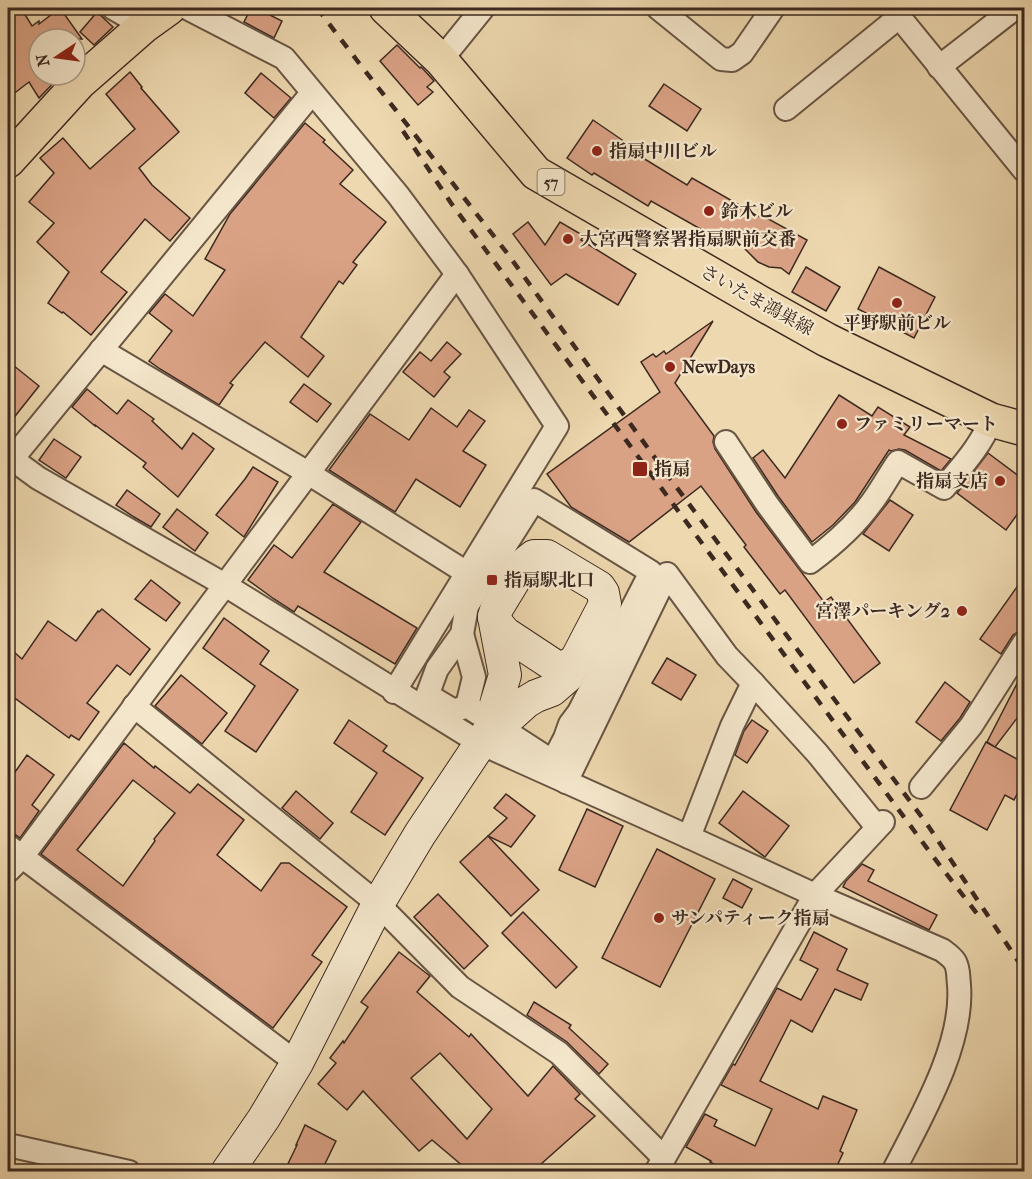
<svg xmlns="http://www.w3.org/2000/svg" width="1032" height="1179" viewBox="0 0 1032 1179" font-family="'IM FELL French Canon','Noto Serif JP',serif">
  <rect width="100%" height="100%" fill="#eed8af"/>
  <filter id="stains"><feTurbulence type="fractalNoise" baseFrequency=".00333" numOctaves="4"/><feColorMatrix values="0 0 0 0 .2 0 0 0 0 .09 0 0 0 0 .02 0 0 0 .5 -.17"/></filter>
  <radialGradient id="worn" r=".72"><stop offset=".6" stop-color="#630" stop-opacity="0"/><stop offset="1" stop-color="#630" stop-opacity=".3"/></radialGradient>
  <g fill="#daa285" stroke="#3c2920" stroke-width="1.5" fill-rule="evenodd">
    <path d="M8 8H21L32 26 39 21V24L60 8 82 39H39V75H61L39 98 29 82 8 98Z"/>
    <path d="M251 8H256L282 21 274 38 244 22Z"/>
    <path d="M97 12 113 27 94 45 80 32Z"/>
    <path d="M397 45 420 68 421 67 424 70 434 81 427 87 433 92 418 105 380 61Z"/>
    <path d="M130 72 142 87 141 88 179 132 139 168 152 185 190 218 170 241 145 219 101 272 127 292 91 335 63 312 62 313 48 303 69 272 37 242 54 223 29 202 54 173 40 158 63 138 90 169 135 129 106 94Z"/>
    <path d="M261 73 291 98 274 118 245 93Z"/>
    <path d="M664 84 701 109 687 131 649 106Z"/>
    <path d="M593 120 628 144 625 147 687 185 692 178 762 218 763 216 807 240 789 274 781 268 769 267 758 262 732 236 727 244 651 201 648 206 594 173 592 175 567 158Z"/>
    <path d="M305 123 325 140 323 142 353 170 340 184 386 222 353 262 357 265 343 284 339 281 301 337 324 356 308 377 265 342 230 383 233 385 219 405 160 369 149 361 172 331 149 313 165 294 193 316 225 270 205 259 230 214Z"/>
    <path d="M528 222 545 245 560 222 584 236 581 240 636 274 618 305 566 274 551 285 513 234Z"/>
    <path d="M806 267 840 287 826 311 792 292Z"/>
    <path d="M879 267 935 297 914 338 858 309Z"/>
    <path d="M713 321 675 383 714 436 713 442 715 449 756 512 824 602 831 597 880 663 854 683 785 590 780 594 767 577 744 547 746 545 701 486 629 542 571 507 547 474 660 392 641 362 653 354 656 357 664 351 666 354Z"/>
    <path d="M447 342 461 354 444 372 450 377 434 397 403 372 420 352 431 361Z"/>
    <path d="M8 361 39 386 8 425Z"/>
    <path d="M304 384 331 404 317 422 290 402Z"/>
    <path d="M87 389 117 414 128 400 154 419 152 421 182 449 193 433 214 449 178 497 143 467 146 463 95 425V426L72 407Z"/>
    <path d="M839 395 872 416 878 407 910 427 904 435 951 459 941 471 905 450 899 449 891 451 889 450 855 502 833 525 812 542 778 496 753 458 763 450 785 478Z"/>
    <path d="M431 408 457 427 469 410 485 421 463 451 486 465 460 507 416 479 395 512 329 470 370 414 409 440Z"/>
    <path d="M54 439 81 457 66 478 39 460Z"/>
    <path d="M988 453 1024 480V505L1006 530 957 493Z"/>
    <path d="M253 467 278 482 244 537 216 515 245 479Z"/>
    <path d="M127 490 160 514 151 527 134 517 116 505Z"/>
    <path d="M890 500 913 515 889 551 863 534Z"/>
    <path d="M333 504 361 522 324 572 417 628 395 664 298 606 294 612 274 599 248 580 274 545 292 558Z"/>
    <path d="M177 509 208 533 195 551 163 527Z"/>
    <path d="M1024 577V628L1013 635 1001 654 980 639Z"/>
    <path d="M151 580 180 603 166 621 135 599Z"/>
    <path d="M102 609 150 649 130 675 117 665 87 703 99 712 79 740 71 735 69 738 8 693V647L22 659 48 621 76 641 98 611 99 612Z"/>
    <path d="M224 618 269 651 260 664 298 690 256 752 225 731 255 686 203 648Z"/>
    <path d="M667 658 696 675 681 700 652 683Z"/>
    <path d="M1024 670V709L995 747 1024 763V781L1014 800 1005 795 987 830 950 810 986 742 995 747 987 742Z"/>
    <path d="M181 675 227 713 202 744 155 706Z"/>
    <path d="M945 682 970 702 960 718 941 741 916 722Z"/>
    <path d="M349 720 387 746 383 751 423 778 385 835 351 812 377 773 334 743Z"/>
    <path d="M752 720 768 731 747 763 735 755 744 731Z"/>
    <path d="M124 743 154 768 155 766 190 793 198 784 244 820 217 855 261 891 281 863H289L347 907 312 955 322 962 273 1028 41 854ZM133 780 175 813 154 839 155 841 123 886 77 850Z"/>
    <path d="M27 755 54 775 32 805 39 811 20 838 8 829V782Z"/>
    <path d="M296 791 333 823 320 839 282 808Z"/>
    <path d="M743 791 789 826 765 857 719 823Z"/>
    <path d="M506 794 535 816 511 847 488 836 507 818 494 808Z"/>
    <path d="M587 809 623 826 595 887 559 870Z"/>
    <path d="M488 836 539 890 511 916 460 862Z"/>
    <path d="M657 849 715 879 660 987 602 958Z"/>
    <path d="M862 864 874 870 868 881 937 915 929 930 843 887 846 881Z"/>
    <path d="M733 879 752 889 742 908 723 898Z"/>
    <path d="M438 894 488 946 464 969 414 917Z"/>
    <path d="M523 912 577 967 556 988 502 933Z"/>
    <path d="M814 932 847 949 837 970 868 984 861 1000 835 989 812 1032 791 1020 760 1081 818 1109 823 1096 857 1110 840 1151 843 1153 834 1172H728L710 1162 711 1161 686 1147 705 1114 717 1120 714 1126 755 1146 772 1109 721 1085 733 1064 735 1065 777 988 801 1000 818 969 800 960Z"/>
    <path d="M399 952 430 976 417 992 469 1037 471 1034 528 1096 553 1066 580 1094 575 1099 595 1116 532 1172H470L432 1140 419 1151 363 1091 347 1110 318 1084 336 1063 330 1058 343 1041 344 1043 368 1007 361 1002ZM440 1053 492 1109 467 1139 411 1078Z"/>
    <path d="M534 1002 571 1025 569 1028 608 1064 599 1074 567 1042 527 1015Z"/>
    <path d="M305 1125 336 1141 321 1172H284L297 1145H296Z"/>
  </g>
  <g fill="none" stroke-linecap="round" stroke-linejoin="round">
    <defs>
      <g id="street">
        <path d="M113 8 144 26"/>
        <path d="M187 8 284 58 398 195 457 274 557 426 394 692"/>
        <path d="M658 8 721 59 732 60 742 53 773 8"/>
        <path d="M892 8 1024 170"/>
        <path d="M441 60 483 8"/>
        <path d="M939 67 1015 8"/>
        <path d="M786 109 899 17"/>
        <path d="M101 350 308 473 467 573"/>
        <path d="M726 442 767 504 810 562C833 545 855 526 872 502 881 490 889 475 898 462L944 488C961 467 981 446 991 420"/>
        <path d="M8 456 38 478 225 585 480 743 689 837 815 895 656 1172"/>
        <path d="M12 459 312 93"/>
        <path d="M462 634 474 677 467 706"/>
        <path d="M427 696 437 669 462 634 467 606 534 500 651 572 579 712 570 724 565 738 553 761"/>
        <path d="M429 696 454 711 467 706 564 769"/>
        <path d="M134 706 378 904 460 987 559 1053 664 1158"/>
        <path d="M566 782 667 574 727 656 753 683 817 753 877 827"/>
        <path d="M921 787 971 726 1024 643"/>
        <path d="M883 822 815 895 942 950C946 953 952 957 955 962 959 969 958 977 959 985 964 1045 920 1119 893 1172"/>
        <path d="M689 837 732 726 753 683"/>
        <path d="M8 846 297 1063"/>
        <path d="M8 871 22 857 457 274"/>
        <path d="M8 1145 129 1172"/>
      </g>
      <g id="secondary">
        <path d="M494 617 499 626 505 633 555 666 561 668 575 662"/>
        <path d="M227 1172 264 1118 297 1063 378 904 420 834 494 723 496 704 505 675 494 617 496 610 524 564 534 556H547L599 587 603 593 605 604 567 677 552 690 536 696 526 702 507 719 494 723"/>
      </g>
      <g id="primary">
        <path d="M386 8 441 60 536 173 759 302 827 340 991 420 1024 429"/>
        <path d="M8 161 80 82 144 26 169 8"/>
      </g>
    </defs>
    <use href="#street" stroke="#685544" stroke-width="26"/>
    <use href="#secondary" stroke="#3c2920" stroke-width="34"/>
    <use href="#primary" stroke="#3c2920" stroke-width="36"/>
    <use href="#street" stroke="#f4e6cb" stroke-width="22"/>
    <use href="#secondary" stroke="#f4e6cb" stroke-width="32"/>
    <use href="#primary" stroke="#eed8af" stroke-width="33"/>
    <g stroke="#3c2920" stroke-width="4.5" stroke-dasharray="10 10" stroke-linecap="butt">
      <path d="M317 8 359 63 507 253 663 469 927 824 1024 970"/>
      <path d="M403 131 451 203 932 855 978 915"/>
    </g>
  </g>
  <g fill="#8f2418" stroke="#f4e6cb" stroke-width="2">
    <circle cx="597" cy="151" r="6"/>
    <circle cx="709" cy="211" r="6"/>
    <circle cx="568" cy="239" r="6"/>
    <circle cx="897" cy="303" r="6"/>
    <circle cx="670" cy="367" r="6"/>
    <circle cx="842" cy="424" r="6"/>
    <rect x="632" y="461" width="16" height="16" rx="3"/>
    <circle cx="1000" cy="481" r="6"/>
    <rect x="486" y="574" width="12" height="12" rx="3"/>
    <circle cx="962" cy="611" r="6"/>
    <circle cx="659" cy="918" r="6"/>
  </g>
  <g text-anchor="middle" stroke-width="4.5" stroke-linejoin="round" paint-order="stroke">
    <rect fill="#f4e6cb" stroke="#736253" stroke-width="1.5" x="537.5" y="169" width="27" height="26" rx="4.5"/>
    <g font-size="16" font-weight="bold" fill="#3c2920">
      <text x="551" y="188">57</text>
    </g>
    <g font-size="18" font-weight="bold" fill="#3c2920" stroke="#f4e6cb" text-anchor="start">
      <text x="609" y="157">指扇中川ビル</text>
      <text x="721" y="217">鈴木ビル</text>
      <text x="580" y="245">大宮西警察署指扇駅前交番</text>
      <text x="897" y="329" text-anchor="middle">平野駅前ビル</text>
      <text x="682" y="373">NewDays</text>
      <text x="854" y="430">ファミリーマート</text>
      <text x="654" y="475">指扇</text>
      <text x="988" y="487" text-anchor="end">指扇支店</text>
      <text x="504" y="586">指扇駅北口</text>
      <text x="950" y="617" text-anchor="end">宮澤パーキング2</text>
      <text x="671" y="924">サンパティーク指扇</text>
    </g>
    <g font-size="18" fill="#3c2920" stroke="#f4e6cb">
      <text transform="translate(757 300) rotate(29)" y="6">さいたま鴻巣線</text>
    </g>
  </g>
  <rect width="1032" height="1179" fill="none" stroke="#eed8af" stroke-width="30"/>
  <rect x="9" y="9" width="1014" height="1161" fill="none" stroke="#3c2920" stroke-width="3"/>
  <rect x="15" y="15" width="1002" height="1149" fill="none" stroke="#3c2920" stroke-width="1.5"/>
  <g transform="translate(57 57) rotate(257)"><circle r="28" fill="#f4e6cb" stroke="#aa9a87" stroke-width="1.5"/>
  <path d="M0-4.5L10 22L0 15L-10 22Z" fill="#8f2418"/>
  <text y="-9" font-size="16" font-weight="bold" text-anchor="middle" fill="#3c2920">N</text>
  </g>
  <rect width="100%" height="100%" filter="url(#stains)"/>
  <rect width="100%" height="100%" fill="url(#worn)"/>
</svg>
